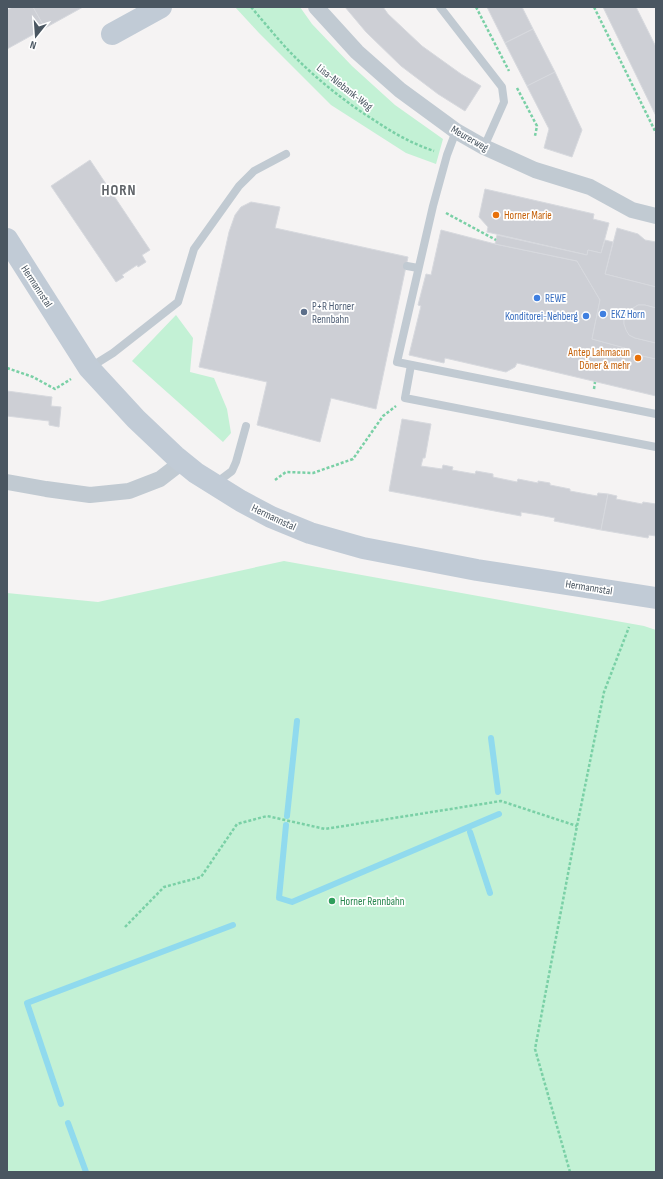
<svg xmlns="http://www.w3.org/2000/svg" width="663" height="1179" viewBox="0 0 663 1179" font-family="'Sofia Sans Condensed',sans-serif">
  <rect width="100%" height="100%" fill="#f5f3f3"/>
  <g fill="#c3f1d5">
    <path d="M235 7H300L312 24 352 66 395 105 443 139 436 164 406 153 331 105 259 33Z"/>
    <path d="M176 315 193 338 190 372 214 378 227 409 231 433 223 442 132 361Z"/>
    <path d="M284 561 644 626 656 630V1172H7V593L98 602Z"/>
  </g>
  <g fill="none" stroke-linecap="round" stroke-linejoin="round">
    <g stroke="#90daee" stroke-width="6">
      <path d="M491 738 498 792"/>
      <path d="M287 816 297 721"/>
      <path d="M286 825 279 898 292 902 499 814"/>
      <path d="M470 832 490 893"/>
      <path d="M61 1104 27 1003 233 925"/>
      <path d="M68 1123 86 1172"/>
    </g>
  </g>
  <g fill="#cdcfd5" stroke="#d7d9de">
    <path d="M13 7H33L45 28 7 49V10Z"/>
    <path d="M33 7H83L45 28Z"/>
    <path d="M345 7H383L388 14 422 46 461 74 481 86 465 111 438 94 401 66 366 32Z"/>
    <path d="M487 7H522L533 29 505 43Z"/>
    <path d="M603 7H636L656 47V116Z"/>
    <path d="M533 29 555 72 527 86 505 43Z"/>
    <path d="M555 72 582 130 572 157 544 148 549 129 527 86Z"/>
    <path d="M90 160 150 250 142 255 146 262 138 267 137 265 122 275 124 277 116 282 51 186Z"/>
    <path d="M485 189 594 214 593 219 609 223 601 253 588 250 587 255 487 232 488 227 479 217Z"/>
    <path d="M251 202 280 207 275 228 408 257 376 409 331 398 320 442 257 425 267 382 199 367 229 232 235 215 241 207Z"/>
    <path d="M617 228 638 234 645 240 656 242V287L605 274Z"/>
    <path d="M441 230 495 244 577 261 600 300 592 339 625 348V352L656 359V396L517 363 515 367 506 372 445 358 444 363 409 355 421 306 418 305 426 274 431 275Z"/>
    <path d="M497 235 587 255 588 250 601 253 605 240 613 242 605 274 656 287V308L645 305H638L633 308 628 312 624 317V324L629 335 635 338 656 343V359L625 352V348L592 339 600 300 577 261 495 244Z"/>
    <path d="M638 305H645L656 308V343L635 338 629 335 626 330 624 324V317L628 312Z"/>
    <path d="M7 391 52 397 51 406 61 407 59 427 49 425V421L7 416Z"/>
    <path d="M402 419 431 424 425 458H423L421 466 442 469 443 465 453 467 452 470 475 474 476 471 493 474V477L517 482 518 479 538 483V481L550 483V485L570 489V491L597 496 598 493 608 494 601 530 554 521 555 518 539 515 521 512V516L389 491Z"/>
    <path d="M608 494 617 496 616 499 642 504 643 502 656 504V536L649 535 648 538 601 530Z"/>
  </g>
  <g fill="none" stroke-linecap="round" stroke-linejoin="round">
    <g stroke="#7ad0a6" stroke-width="2.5" stroke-dasharray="3 2" stroke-linecap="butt">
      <path d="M251 7C264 22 276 37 289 51 315 78 345 102 377 122 395 134 413 144 434 151"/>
      <path d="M476 7 509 71"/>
      <path d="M594 7 656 133"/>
      <path d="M517 88 537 126 535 136"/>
      <path d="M446 213 496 240"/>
      <path d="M7 368 33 377 55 389 71 379"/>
      <path d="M594 389 595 382"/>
      <path d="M275 480 286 472 313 473 353 459 383 416 396 406"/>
      <path d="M125 927 164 887 201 877 237 824 267 816 325 829 501 801 577 826"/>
      <path d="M570 1172 535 1049 577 826 604 692 629 627"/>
    </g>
    <g stroke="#c1cad2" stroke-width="8">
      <path d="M440 7 502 87 504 102 484 147"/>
      <path d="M456 131 447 155 433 206 397 362 656 414"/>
      <path d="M407 266 418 268"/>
      <path d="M411 365 405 398 656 447"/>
      <path d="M89 368 113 353 178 302 194 249 239 186 254 171 286 154"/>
      <path d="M216 483 232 471 236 462 246 426"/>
    </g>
    <g stroke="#c1cad2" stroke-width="16">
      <path d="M316 7 357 52 400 90 456 131 484 147 535 170 590 187 632 210 656 216"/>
      <path d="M7 482 46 489 90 495 129 491 160 479 182 462"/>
    </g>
    <g stroke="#c1cbd6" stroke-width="22">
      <path d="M112 34 161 7"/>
      <path d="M7 239 89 368 136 419 175 456 196 473 241 501 271 517 310 533 363 548 477 570 656 598"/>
    </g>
  </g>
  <g fill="#e8710a" stroke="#fff" stroke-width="1.5">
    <circle cx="496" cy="215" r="4"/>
    <circle cx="638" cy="358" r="4"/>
  </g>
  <g fill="#3f7fe0" stroke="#fff" stroke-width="1.5">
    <circle cx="537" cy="298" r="4"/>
    <circle cx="603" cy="314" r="4"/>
    <circle cx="586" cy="316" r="4"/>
  </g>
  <circle fill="#5c6f8a" stroke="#fff" stroke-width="1.5" cx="304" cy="312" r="4"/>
  <circle fill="#2e9e5b" stroke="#fff" stroke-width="1.5" cx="332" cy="901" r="4"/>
  <g text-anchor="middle" stroke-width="3.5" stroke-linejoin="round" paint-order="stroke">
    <g font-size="11" fill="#4a5661" stroke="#fff">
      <text transform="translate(345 87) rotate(38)" y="4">Lisa-Niebank-Weg</text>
      <text transform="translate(470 138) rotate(30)" y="4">Meurerweg</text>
      <text transform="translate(37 286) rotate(57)" y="4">Hermannstal</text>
      <text transform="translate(274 517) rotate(25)" y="4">Hermannstal</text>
      <text transform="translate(589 587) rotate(9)" y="4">Hermannstal</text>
    </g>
    <g font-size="11" fill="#c56008" stroke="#fff" text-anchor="start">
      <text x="504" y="219">Horner Marie</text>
      <text x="630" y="356" text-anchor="end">Antep Lahmacun<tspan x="630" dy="13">Döner &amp; mehr</tspan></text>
    </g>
    <g font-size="11" fill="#366cbe" stroke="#fff" text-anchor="start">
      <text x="545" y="302">REWE</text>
      <text x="611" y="318">EKZ Horn</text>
      <text x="578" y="320" text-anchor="end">Konditorei-Nehberg</text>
    </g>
    <g font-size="11" fill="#4e5e75" stroke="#fff" text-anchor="start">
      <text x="312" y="310">P+R Horner<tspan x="312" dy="13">Rennbahn</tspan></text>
    </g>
    <g font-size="11" fill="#27864d" stroke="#fff" text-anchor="start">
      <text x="340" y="905">Horner Rennbahn</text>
    </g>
    <g font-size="15" font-weight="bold" letter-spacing="1" fill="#5f6368" stroke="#fff">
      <text x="119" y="195">HORN</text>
    </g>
  </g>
  <rect width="663" height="1179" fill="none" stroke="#4a5661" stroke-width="16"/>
  <g transform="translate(36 36) rotate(197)" stroke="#ffffff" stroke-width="3" paint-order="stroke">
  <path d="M0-3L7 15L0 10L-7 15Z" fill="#4a5661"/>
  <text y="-6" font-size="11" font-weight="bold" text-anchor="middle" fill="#4a5661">N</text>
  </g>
</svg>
